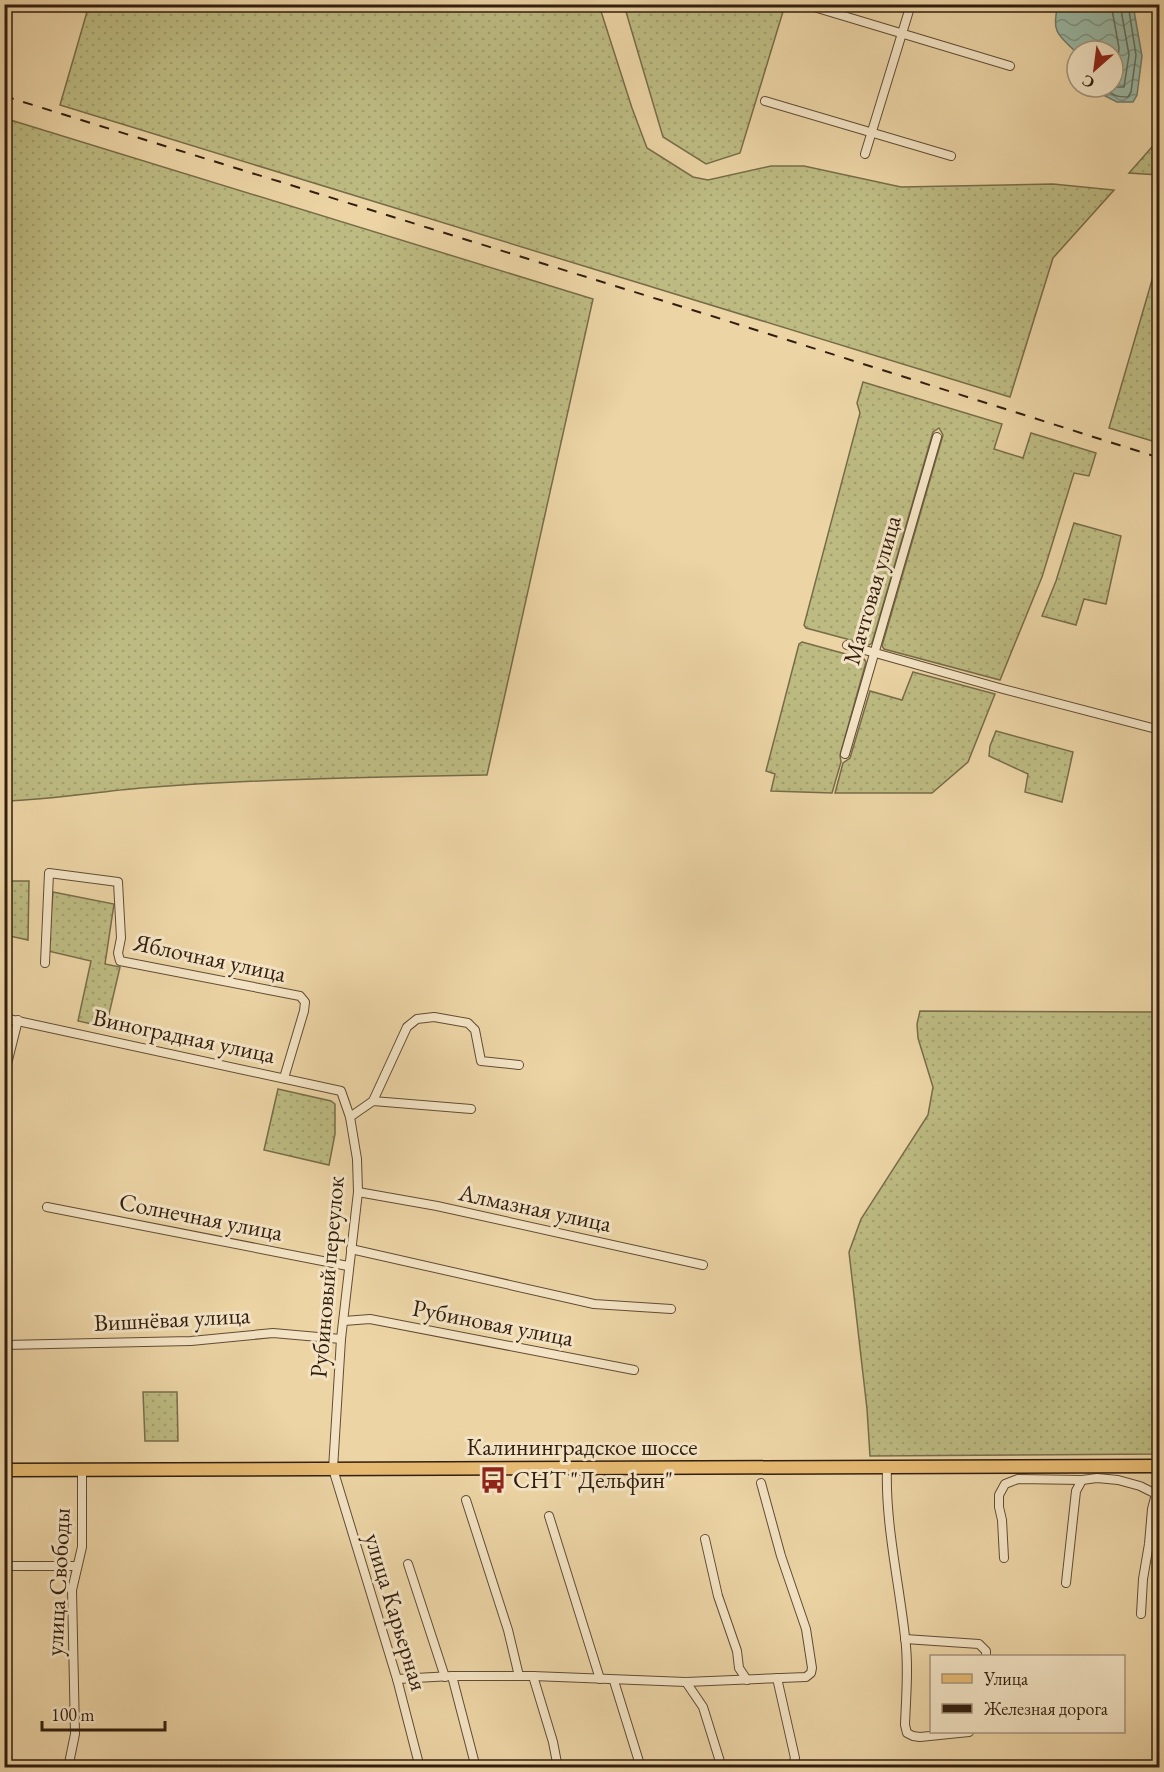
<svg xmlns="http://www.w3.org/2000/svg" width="1164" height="1772" viewBox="0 0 1164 1772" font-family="'EB Garamond',serif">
  <defs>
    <pattern id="grass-dots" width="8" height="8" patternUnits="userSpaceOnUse" patternTransform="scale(1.5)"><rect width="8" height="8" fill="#bdbb82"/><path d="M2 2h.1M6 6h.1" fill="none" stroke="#a3a06f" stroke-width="1.8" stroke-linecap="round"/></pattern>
    <pattern id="water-waves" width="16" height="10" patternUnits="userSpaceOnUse" patternTransform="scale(1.5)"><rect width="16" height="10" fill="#99b8a5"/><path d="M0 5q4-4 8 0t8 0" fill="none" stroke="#7d9585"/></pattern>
  </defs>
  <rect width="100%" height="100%" fill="#ecd4a5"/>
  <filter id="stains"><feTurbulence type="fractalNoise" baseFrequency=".00333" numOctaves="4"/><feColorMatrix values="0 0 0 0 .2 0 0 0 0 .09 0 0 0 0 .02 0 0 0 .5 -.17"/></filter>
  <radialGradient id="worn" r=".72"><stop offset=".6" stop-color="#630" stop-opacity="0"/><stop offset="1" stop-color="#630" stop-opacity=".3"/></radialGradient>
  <g fill="url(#grass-dots)" stroke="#786c48" stroke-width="1.5">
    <path d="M89 5H599L632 108 647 148 693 177 708 180 771 166H804L901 187 1053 184 1114 190 1053 258 1010 397 60 105Z"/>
    <path d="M624 5H785L740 153 706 164 663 137Z"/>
    <path d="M4 118 593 299 487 775C372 777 256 779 141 788 95 792 50 800 5 801Z"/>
    <path d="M1159 139V175L1129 173Z"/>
    <path d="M1159 256V443L1109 428Z"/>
    <path d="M863 382 1002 424 994 449 1023 458 1031 433 1096 453 1089 476 1074 473 1042 577 1000 680 884 649 882 646 943 435 939 428 933 432 872 643 869 645 806 628 804 625 860 413 857 403Z"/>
    <path d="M1074 523 1121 536 1106 604 1084 599 1076 625 1042 616 1056 581Z"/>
    <path d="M802 642 864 659 866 662 840 755 841 762 832 793 771 791 775 774 766 771 799 644Z"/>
    <path d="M913 672 995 694 968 762 932 793H835L843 763 850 758 870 691 902 700Z"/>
    <path d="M996 731 1073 752 1062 802 1025 792 1028 774 989 756 990 746Z"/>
    <path d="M5 881H29L28 940 5 935Z"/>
    <path d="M53 892 114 904 105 964 120 967 106 1027 78 1021 91 961 48 951Z"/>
    <path d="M920 1011 1159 1012V1454L870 1456 867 1409 849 1252 861 1219 928 1115 933 1087 918 1038 917 1024Z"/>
    <path d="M278 1089 331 1101 335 1104V1134L329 1165 264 1150Z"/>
    <path d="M143 1392H177L178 1441H145Z"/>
  </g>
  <path fill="url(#water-waves)" stroke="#707a69" stroke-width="1.5" d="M1058 5H1133L1142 56 1137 95 1133 102H1117L1103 95 1100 87H1113V51H1077V53C1058 35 1051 32 1058 5Z"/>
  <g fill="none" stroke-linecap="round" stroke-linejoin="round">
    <g stroke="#666b5a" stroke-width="1.5">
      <path d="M1111 4 1119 48 1117 67 1113 69"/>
      <path d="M1113 82 1116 87H1124L1129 55 1120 4"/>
      <path d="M1107 87C1110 96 1119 97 1128 97L1131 92 1136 55 1128 4"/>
    </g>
    <defs>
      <g id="street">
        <path d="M804 4 1010 66"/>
        <path d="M765 101 951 156"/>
        <path d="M865 154 911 4"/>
        <path d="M847 645 1003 689 1160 730"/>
        <path d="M845 754 937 437"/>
        <path d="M45 963 49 873 118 882 121 938 118 953 120 961 300 996 305 1002 304 1011 284 1078"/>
        <path d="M4 1018 341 1091 350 1117 357 1159 358 1192 341 1339 333 1469 397 1679 420 1768"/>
        <path d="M4 1076 18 1020"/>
        <path d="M373 1101 407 1027 417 1019 434 1017 468 1023 475 1030 481 1061 519 1065"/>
        <path d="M350 1117 373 1101 471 1109"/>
        <path d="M358 1192 437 1206 703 1265"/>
        <path d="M47 1207 348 1266"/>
        <path d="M351 1249 594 1304 671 1309"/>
        <path d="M344 1321 370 1319 634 1370"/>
        <path d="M4 1345 191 1341 273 1333 341 1339"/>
        <path d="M887 1467C885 1523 899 1582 905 1637 909 1666 906 1696 905 1725L907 1733 913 1736 920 1737 969 1732"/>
        <path d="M466 1500 508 1630 519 1676"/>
        <path d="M549 1516 600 1679"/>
        <path d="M705 1539 718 1596 737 1651 739 1668 747 1680"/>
        <path d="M1004 1558 1002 1520 999 1507V1495L1005 1484 1018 1479 1082 1480 1097 1478 1118 1480 1140 1486 1156 1494H1160"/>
        <path d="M408 1564 445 1677"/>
        <path d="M4 1566H76"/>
        <path d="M1066 1583 1076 1491 1082 1480"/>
        <path d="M1141 1614 1143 1579 1149 1544 1152 1509 1156 1494"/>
        <path d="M905 1639 979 1644 986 1651V1656"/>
        <path d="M452 1676 476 1768"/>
        <path d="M533 1676 553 1742 558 1768"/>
        <path d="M777 1678 795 1758 792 1768"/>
        <path d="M397 1679 452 1676H533L686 1682 806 1677 811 1673 812 1668 806 1629 781 1556 761 1483"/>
        <path d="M614 1681 641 1768"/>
        <path d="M686 1682 703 1707 722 1768"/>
        <path d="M68 1768 75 1734 72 1590 82 1547V1470"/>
      </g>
      <path id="primary" d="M4 1470 1160 1466"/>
    </defs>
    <use href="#street" stroke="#604c34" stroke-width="10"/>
    <use href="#primary" stroke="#321e0e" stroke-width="15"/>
    <use href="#street" stroke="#f3e3c4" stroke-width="8"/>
    <use href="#primary" stroke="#e6ba72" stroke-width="12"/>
    <path stroke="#321e0e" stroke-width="2" stroke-dasharray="10 10" stroke-linecap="butt" d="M4 96 715 317 1160 458"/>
  </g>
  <defs>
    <symbol id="bus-bare" viewBox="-9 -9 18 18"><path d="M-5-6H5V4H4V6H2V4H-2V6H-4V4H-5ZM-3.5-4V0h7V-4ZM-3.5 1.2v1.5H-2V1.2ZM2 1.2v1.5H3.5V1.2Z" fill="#8f2418" stroke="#f3e3c4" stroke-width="2.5" paint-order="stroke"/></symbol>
  </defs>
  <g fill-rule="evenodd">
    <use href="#bus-bare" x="474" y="1461" width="38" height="38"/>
  </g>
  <g text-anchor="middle" stroke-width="6" stroke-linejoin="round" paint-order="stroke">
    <g font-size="24" fill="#321e0e" stroke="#f3e3c4">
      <text transform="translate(872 590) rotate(-74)" y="8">Мачтовая улица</text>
      <text transform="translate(210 958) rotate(12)" y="8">Яблочная улица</text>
      <text transform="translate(184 1036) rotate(12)" y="8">Виноградная улица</text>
      <text transform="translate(535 1208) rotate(12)" y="8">Алмазная улица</text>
      <text transform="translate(201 1217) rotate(11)" y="8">Солнечная улица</text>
      <text transform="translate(327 1277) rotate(-85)" y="8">Рубиновый переулок</text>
      <text transform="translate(172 1319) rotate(-3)" y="8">Вишнёвая улица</text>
      <text transform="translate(493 1323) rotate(11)" y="8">Рубиновая улица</text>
      <text x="582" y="1455">Калининградское шоссе</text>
      <text transform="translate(58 1582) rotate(-87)" y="8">улица Свободы</text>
      <text transform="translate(396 1612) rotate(73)" y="8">улица Карьерная</text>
    </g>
    <g font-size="24" fill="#321e0e" stroke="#f3e3c4" text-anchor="start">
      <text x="513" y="1488">СНТ "Дельфин"</text>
    </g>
  </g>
  <rect width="1164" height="1772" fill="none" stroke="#ecd4a5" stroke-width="24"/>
  <rect x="6" y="6" width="1152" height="1760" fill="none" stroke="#321e0e" stroke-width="3"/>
  <rect x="12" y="12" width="1140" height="1748" fill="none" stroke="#321e0e" stroke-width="1.5"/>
  <rect x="930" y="1655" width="195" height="78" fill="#f3e3c4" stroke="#a6947b" stroke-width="1.5"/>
  <rect x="942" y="1674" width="30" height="9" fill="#e6ba72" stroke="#a6947b" stroke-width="1.5"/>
  <text x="984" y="1685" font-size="18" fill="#321e0e">Улица</text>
  <rect x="942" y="1704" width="30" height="9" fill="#321e0e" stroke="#a6947b" stroke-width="1.5"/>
  <text x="984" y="1715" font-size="18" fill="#321e0e">Железная дорога</text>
  <g transform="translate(1095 69) rotate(208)"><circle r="28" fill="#f3e3c4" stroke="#a6947b" stroke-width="1.5"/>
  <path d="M0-4.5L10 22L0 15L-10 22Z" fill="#8f2418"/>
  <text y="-9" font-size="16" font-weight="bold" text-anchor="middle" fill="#321e0e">С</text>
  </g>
  <path d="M42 1721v9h123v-9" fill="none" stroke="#321e0e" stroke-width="3"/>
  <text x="51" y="1721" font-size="18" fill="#321e0e" stroke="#f3e3c4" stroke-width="4.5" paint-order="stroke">100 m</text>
  <rect width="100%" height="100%" filter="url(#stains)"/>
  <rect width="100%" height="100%" fill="url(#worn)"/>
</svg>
